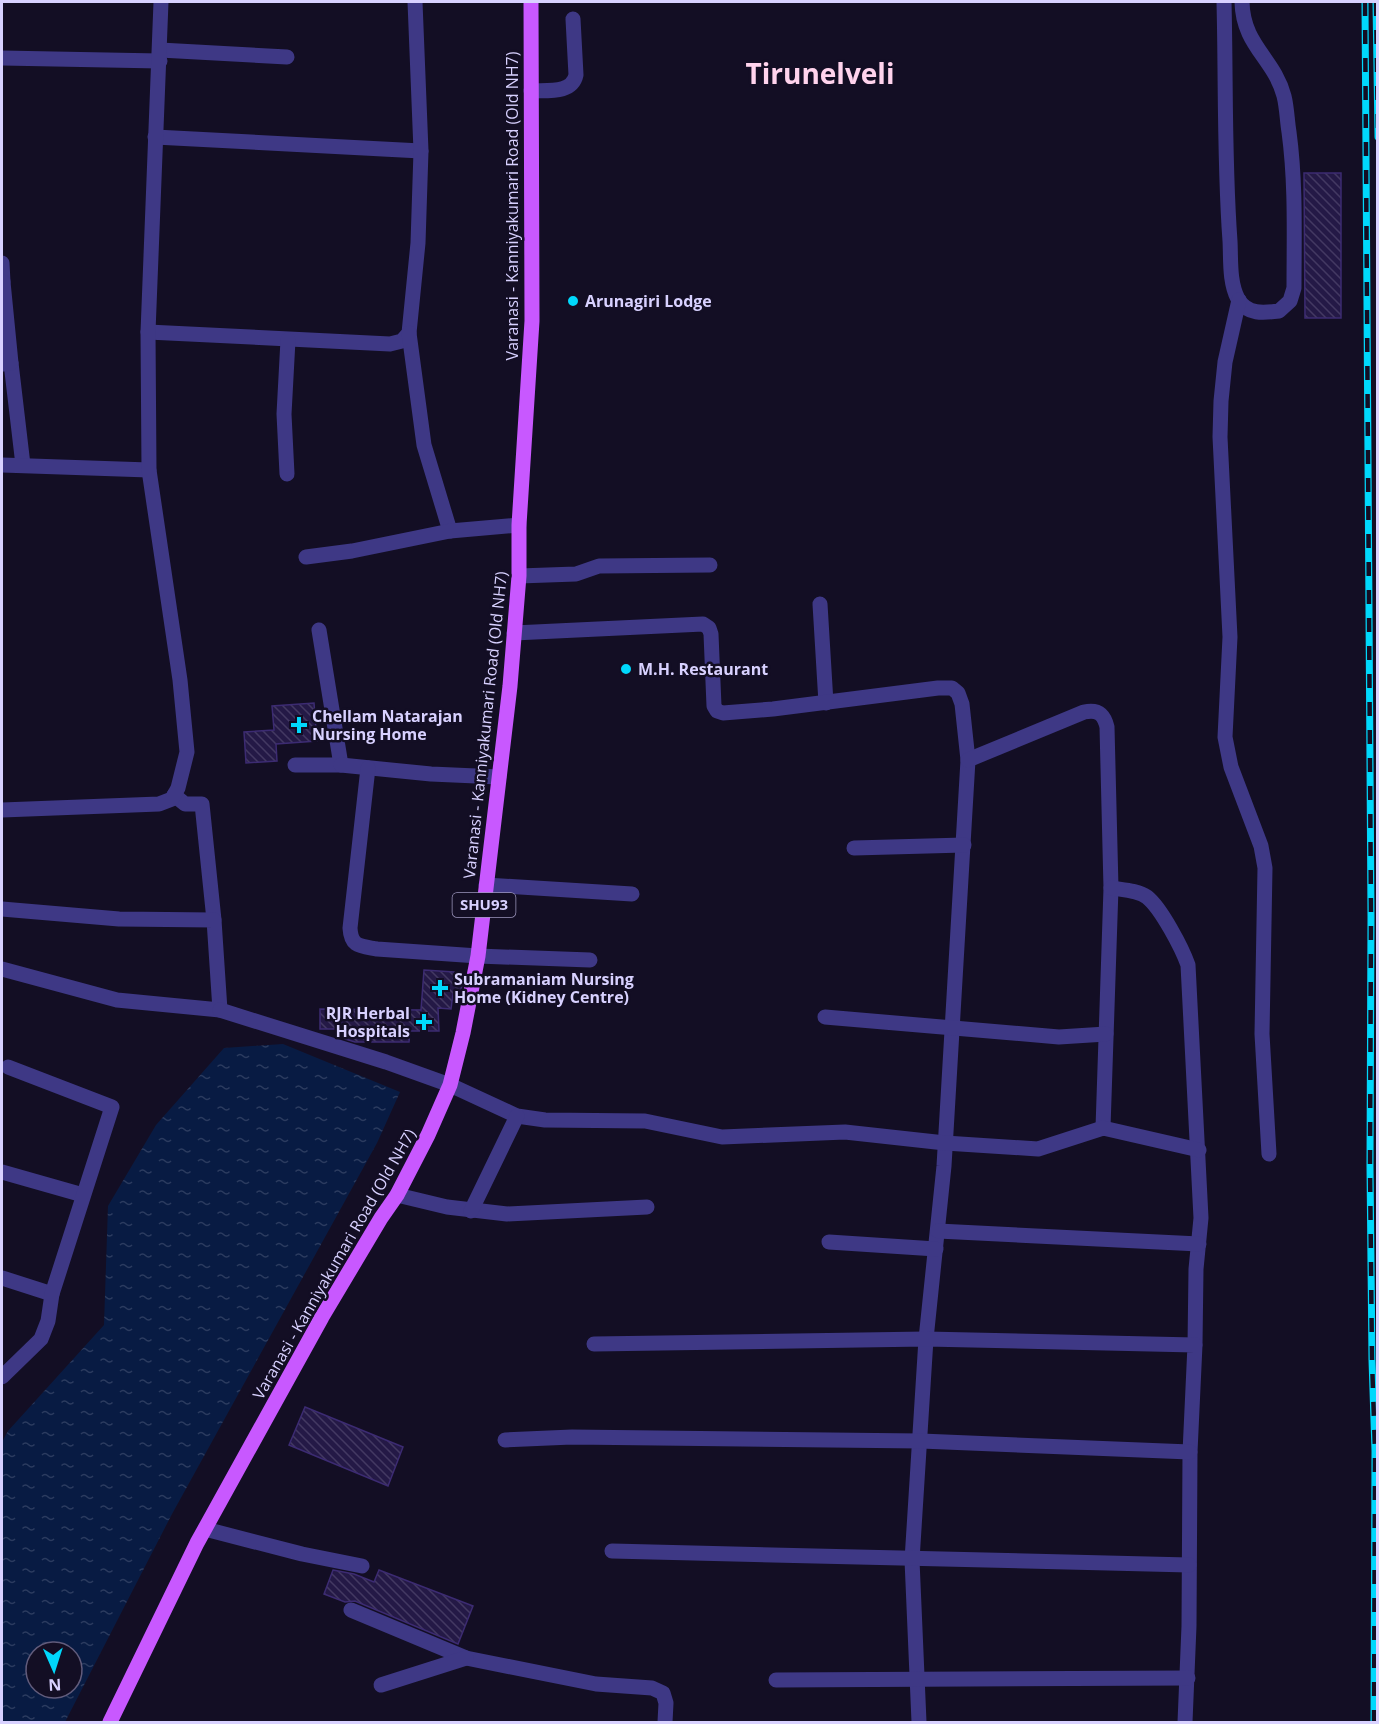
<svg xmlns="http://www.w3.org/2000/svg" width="1379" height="1724" viewBox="0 0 1379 1724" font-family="'Open Sans',sans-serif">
  <defs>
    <pattern id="water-ripples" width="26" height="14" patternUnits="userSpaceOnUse" patternTransform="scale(1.5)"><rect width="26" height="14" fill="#081b43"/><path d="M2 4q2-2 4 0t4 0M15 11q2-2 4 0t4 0" fill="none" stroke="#2b3b5f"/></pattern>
    <pattern id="building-back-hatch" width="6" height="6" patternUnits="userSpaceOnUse" patternTransform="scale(1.5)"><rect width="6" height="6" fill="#241946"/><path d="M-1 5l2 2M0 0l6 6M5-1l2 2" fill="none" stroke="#433962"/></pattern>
  </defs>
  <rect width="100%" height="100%" fill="#130e24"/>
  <path fill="url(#water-ripples)" fill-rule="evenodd" d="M283 1044 400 1092 377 1143 172 1514 65 1722H2V1442L8 1431 104 1325 108 1206 156 1125 224 1048ZM36 1652H72V1688H36Z"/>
  <g fill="url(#building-back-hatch)" stroke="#3c2b72" stroke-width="1.5">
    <path d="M1304 173H1341V318H1305Z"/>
    <path d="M314 703 317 741 276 744 277 761 246 763 244 732 274 730 272 706Z"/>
    <path d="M424 970 454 972 453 978 463 979 460 995 453 994 451 1009 438 1008 439 1031H410L409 1042H355L345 1039V1029H320V1009L421 1010Z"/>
    <path d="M305 1407 403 1447 388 1486 289 1445Z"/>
    <path d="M333 1570 354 1574 374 1582 379 1570 473 1606 458 1644 355 1601 345 1602 324 1594Z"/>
  </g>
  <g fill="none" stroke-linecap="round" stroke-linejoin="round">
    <g stroke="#3e3885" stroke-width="15">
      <path d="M1224 2C1226 81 1224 161 1230 241 1231 259 1229 282 1238 299 1247 315 1264 313 1279 311L1290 301 1294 288C1294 236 1296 184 1289 132 1287 120 1287 108 1284 96 1274 58 1243 46 1242 2"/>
      <path d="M160 50 287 57"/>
      <path d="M2 58 160 61"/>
      <path d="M531 91C547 90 572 94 576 75L573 19"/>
      <path d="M155 137 421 151"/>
      <path d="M2 263 3 282H2"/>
      <path d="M1239 300 1225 362 1221 401 1220 437 1230 637 1225 737 1231 767 1261 846 1265 868 1262 1034 1269 1154"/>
      <path d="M148 332 390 344 402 341 409 333 418 243 421 151 415 2"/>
      <path d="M409 333 424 445 450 531"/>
      <path d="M11 363 23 465"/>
      <path d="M3 364 11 363 3 282"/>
      <path d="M2 465 149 470"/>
      <path d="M287 474 284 414 288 340"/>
      <path d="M306 557 352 551 450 531 519 525"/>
      <path d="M519 576 576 574 599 566 710 565"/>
      <path d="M820 604 826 703"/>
      <path d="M514 633 703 624 709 628 711 634 714 706 717 711 723 713 773 709 938 688H952L958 693 962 704 968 760 944 1166 926 1339 912 1560 919 1722"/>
      <path d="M968 760 1084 712C1098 709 1104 714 1107 727L1111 888 1103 1128"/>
      <path d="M295 765H341L319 630"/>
      <path d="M341 765 431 774 499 777"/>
      <path d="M368 768 350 928C351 947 360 946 377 949L478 956 590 960"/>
      <path d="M174 795 185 804H202L214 920"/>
      <path d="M2 810 159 804 172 799 178 788 187 752 180 680 149 470 148 332 161 2"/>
      <path d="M854 848 964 845"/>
      <path d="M486 885 632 894"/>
      <path d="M1111 888C1123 890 1137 890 1147 897 1161 908 1182 948 1188 965L1201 1218 1196 1269 1195 1345"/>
      <path d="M2 909 119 919 214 920 220 1010 117 1000 2 969"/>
      <path d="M220 1010 386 1062 450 1085 517 1116 545 1120 645 1121 722 1137 845 1132 945 1143 1038 1149 1103 1128 1199 1150"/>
      <path d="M825 1017 1059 1037 1106 1034"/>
      <path d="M2 1172 83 1195"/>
      <path d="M397 1195 447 1207 507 1214 647 1207"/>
      <path d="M471 1211 517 1116"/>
      <path d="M938 1231 1199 1244"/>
      <path d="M829 1242 936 1249"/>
      <path d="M2 1278 52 1294"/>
      <path d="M594 1344 926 1339 1195 1345 1190 1452 1189 1626 1185 1722"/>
      <path d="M2 1377 41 1339 48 1321 52 1294 112 1107 8 1067"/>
      <path d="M505 1440 572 1437 921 1441 1190 1452"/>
      <path d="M205 1529 302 1554 362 1566"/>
      <path d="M612 1551 1189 1565"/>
      <path d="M351 1610 466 1658 596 1684 652 1688 663 1693 666 1703 665 1722"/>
      <path d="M776 1680 1188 1678"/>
      <path d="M381 1685 466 1658"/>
    </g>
    <path stroke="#c858ff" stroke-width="15" d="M110 1722 197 1543 322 1317 381 1218 397 1195 428 1135 450 1085 463 1033 478 956 510 686 519 576V525L532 321 531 2"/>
    <defs>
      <g id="rail">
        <path d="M1365 2 1371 916 1370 1166 1372 1360 1375 1451 1374 1722"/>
        <path d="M1376 2 1378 137"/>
      </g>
    </defs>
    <use href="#rail" stroke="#00d8fc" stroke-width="7"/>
    <use href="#rail" stroke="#130e24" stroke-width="4.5" stroke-dasharray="14" stroke-linecap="butt"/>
  </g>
  <g fill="#00d8fc" stroke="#130e24" stroke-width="2">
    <circle cx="573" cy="301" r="6"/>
    <circle cx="626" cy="669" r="6"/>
    <path d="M296 716h6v6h6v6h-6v6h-6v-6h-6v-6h6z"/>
    <path d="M437 979h6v6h6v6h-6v6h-6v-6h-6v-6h6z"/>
    <path d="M421 1013h6v6h6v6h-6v6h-6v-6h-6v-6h6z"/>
  </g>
  <g text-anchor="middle" stroke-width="5" stroke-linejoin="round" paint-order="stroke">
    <rect fill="#130e24" stroke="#9d96bd" stroke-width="1.5" x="452.5" y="893" width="63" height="24" rx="4.5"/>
    <g font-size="15" font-weight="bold" fill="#d8d1ff">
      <text x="484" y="910">SHU93</text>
    </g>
    <g font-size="16" fill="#d8d1ff" stroke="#130e24">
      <text transform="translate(512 206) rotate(-90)" y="6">Varanasi - Kanniyakumari Road (Old NH7)</text>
      <text transform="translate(485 725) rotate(-84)" y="6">Varanasi - Kanniyakumari Road (Old NH7)</text>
      <text transform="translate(334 1264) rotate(-60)" y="6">Varanasi - Kanniyakumari Road (Old NH7)</text>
    </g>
    <g font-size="16" font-weight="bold" fill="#d8d1ff" stroke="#130e24" text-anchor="start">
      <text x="585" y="307">Arunagiri Lodge</text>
      <text x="638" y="675">M.H. Restaurant</text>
      <text x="312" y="722">Chellam Natarajan<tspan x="312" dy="18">Nursing Home</tspan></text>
      <text x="454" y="985">Subramaniam Nursing<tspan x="454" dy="18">Home (Kidney Centre)</tspan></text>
      <text x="410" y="1019" text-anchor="end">RJR Herbal<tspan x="410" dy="18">Hospitals</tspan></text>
    </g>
    <g font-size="28" font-weight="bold" fill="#ffd3ed" stroke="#130e24">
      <text x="820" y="84">Tirunelveli</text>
    </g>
  </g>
  <rect width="1379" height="1724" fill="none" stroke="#d8d1ff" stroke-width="6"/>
  <g transform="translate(54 1670) rotate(177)"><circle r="28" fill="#130e24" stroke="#625c7c" stroke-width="1.5"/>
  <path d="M0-4.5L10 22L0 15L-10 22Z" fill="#00d8fc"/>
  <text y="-9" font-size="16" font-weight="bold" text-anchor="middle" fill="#d8d1ff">N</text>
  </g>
</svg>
